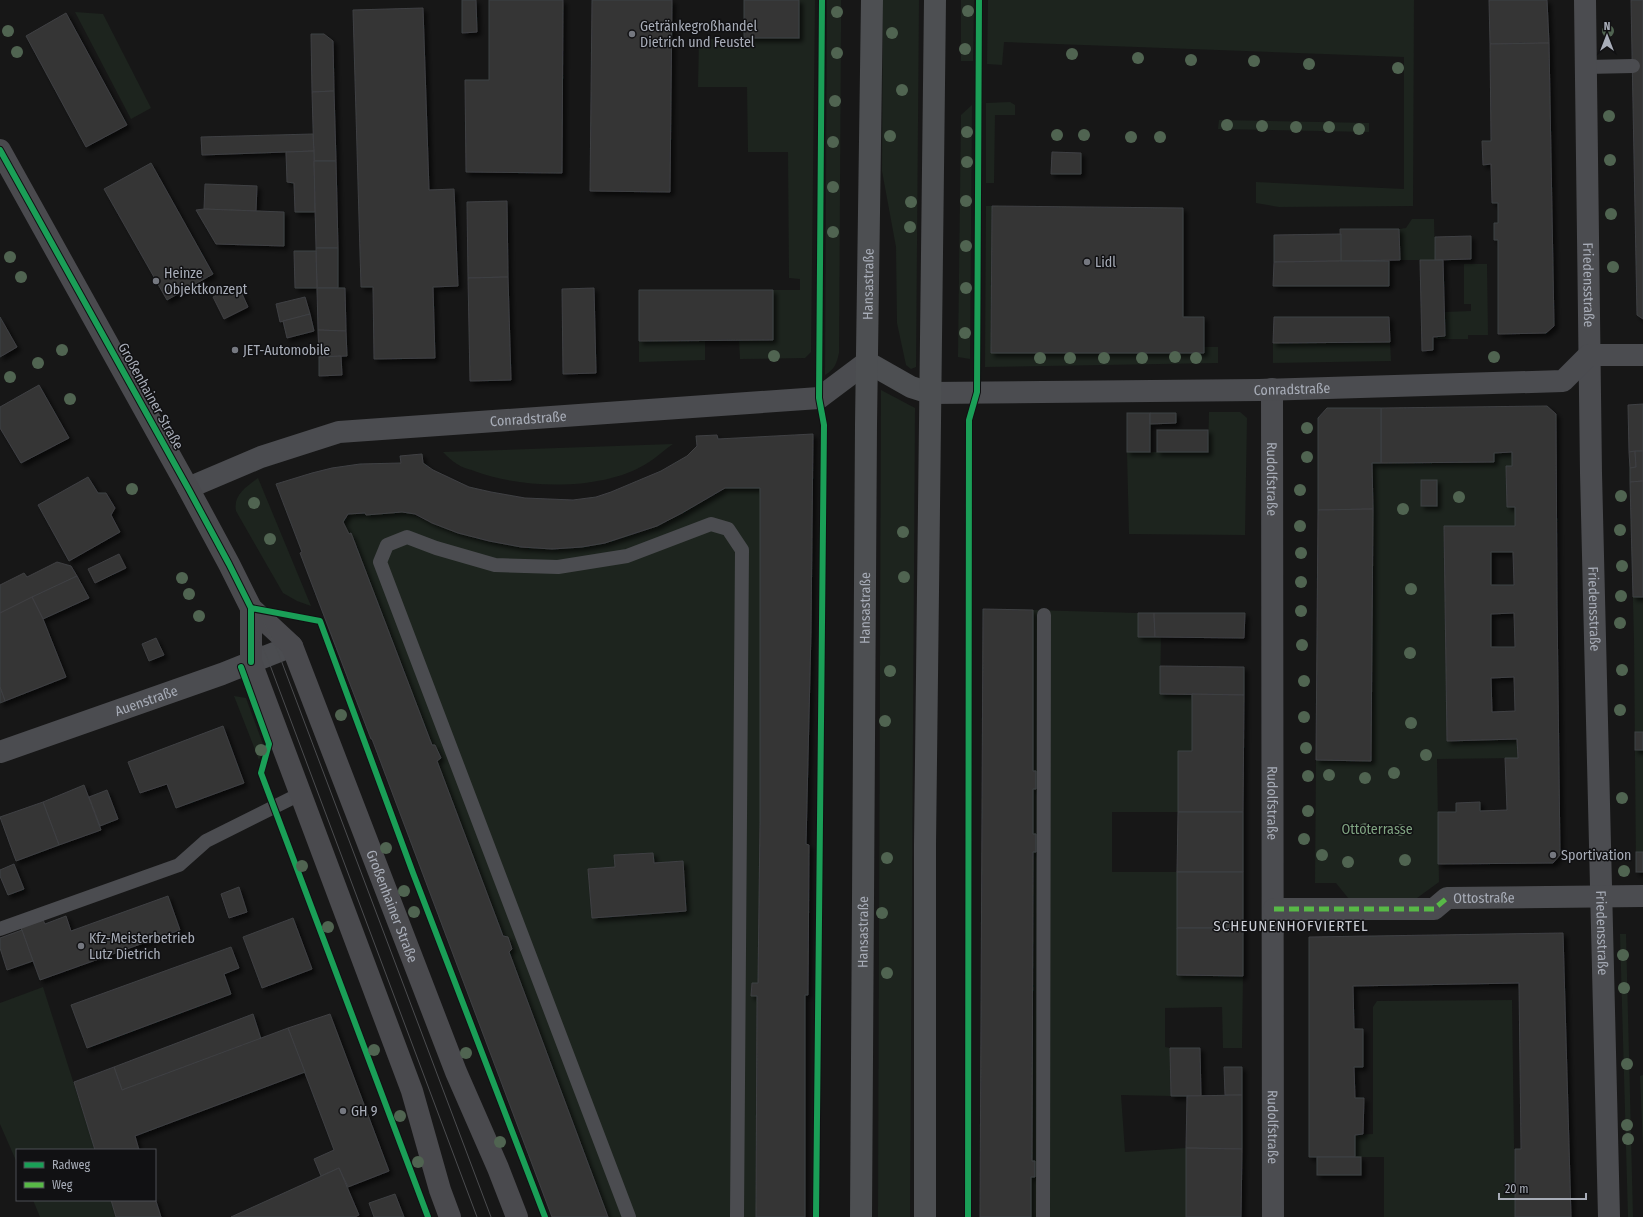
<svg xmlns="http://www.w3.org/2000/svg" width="1643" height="1217" viewBox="0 0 1643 1217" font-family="'Fira Sans Condensed',sans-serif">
  <defs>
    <filter id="shadow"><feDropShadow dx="3.5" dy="3.5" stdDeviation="2" flood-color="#0009"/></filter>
  </defs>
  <rect width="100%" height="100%" fill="#171717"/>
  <g fill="#1d241e" fill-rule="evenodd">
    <path d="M799 0H815L811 352 805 358 740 359 739 340H773V290H800V279L789 278 788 152H748L747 87H698L699 39 798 38Z"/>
    <path d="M827 0H841V27L839 353C837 363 834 370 825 375Z"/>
    <path d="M883 0H919L916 367 911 369 906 365 897 323 896 247 882 171Z"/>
    <path d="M961 0H974L973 61H961Z"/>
    <path d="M988 0H1414L1413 206 1279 207 1256 203V182L1404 189V57L1004 42 1002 65 987 64Z"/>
    <path d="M75 12 103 14 151 108 131 119Z"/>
    <path d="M1010 102 1015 105V115H995L994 183H986V103Z"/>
    <path d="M972 105 970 359 958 357 961 115Z"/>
    <path d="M1219 120 1369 123V132L1218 129Z"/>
    <path d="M986 206H992L991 353H1204V347H1218V363L985 367Z"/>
    <path d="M1412 219H1434L1435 260H1400L1399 229 1406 228Z"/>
    <path d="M1464 264H1487L1488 335H1468V339H1436V337L1445 336V312L1471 311V304H1464Z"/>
    <path d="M705 340V360L639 362V341Z"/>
    <path d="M1390 342 1391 361 1273 363V343Z"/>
    <path d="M881 390 915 408 910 1217H878Z"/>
    <path d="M1643 404V872H1636L1634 640 1628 405Z"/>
    <path d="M1209 412H1240L1247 418 1245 535 1129 534 1127 452H1208Z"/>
    <path d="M673 444C664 450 656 458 646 464 602 491 524 489 477 472 470 469 462 468 457 464 452 461 447 456 443 452Z"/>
    <path d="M1512 452V466H1506L1507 506 1515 507V526H1444L1447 741 1517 739 1518 758 1437 759 1439 882 1417 898 1349 899 1336 883H1315L1316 760H1371L1372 463 1494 462V453Z"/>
    <path d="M258 478 311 606 297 601 283 593 236 511C233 495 246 487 258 478Z"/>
    <path d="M726 488H760V822L758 983H752L751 996H757L756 1217H608L509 952 512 949 508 938 503 936 437 761 441 758 435 745H432L351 534H349L343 522 348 514 365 513 367 515C378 514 391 511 403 512 415 513 423 520 434 524 450 530 466 535 482 540 543 555 603 549 660 524 683 513 704 500 726 488ZM653 853 654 863 682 861 686 911 592 918 588 869 615 867 614 855Z"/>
    <path d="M1033 610 1138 613 1139 637H1161L1160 694H1192V751L1178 752V812H1112V872H1177V975L1243 976 1242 1048H1223L1222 1007 1165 1008V1047L1170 1048 1171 1096 1121 1095 1125 1152 1186 1148V1217H1031V1177H1035V1161H1032L1033 852H1036V835L1033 834V789L1036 788V771H1033Z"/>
    <path d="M234 696 246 698 264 747 259 760Z"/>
    <path d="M1620 934H1626L1633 1217H1628Z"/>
    <path d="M43 987 95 1150H17V1163L0 1124V1003Z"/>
    <path d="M1512 1000 1515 1217H1384V1157H1355V1135L1373 1134V1007L1377 1001Z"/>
    <path d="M1643 1075V1148L1640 1076Z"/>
    <path d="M33 1200H111L116 1217H40Z"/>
  </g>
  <g fill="#353536" stroke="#3f4043" fill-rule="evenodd" filter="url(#shadow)">
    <path d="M462 0H476L477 32 462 33Z"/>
    <path d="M489 0H563L562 173 466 172 465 80H489Z"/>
    <path d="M592 0H672L670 192 590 191Z"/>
    <rect x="744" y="0" width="55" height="38"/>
    <path d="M1489 0H1547L1549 43 1490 44Z"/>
    <path d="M1631 0H1643V319L1637 315Z"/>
    <path d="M423 8 429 190 454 189 458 286 433 287 435 358 374 359 373 287H361L353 10Z"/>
    <path d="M66 13 127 125 86 147 26 36Z"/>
    <path d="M311 34H324L333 41 334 91 312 92Z"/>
    <path d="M1549 43 1554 326 1546 333 1498 334V240H1494V223H1498V203H1492L1491 164 1483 165 1482 141H1491L1490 44Z"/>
    <path d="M334 91 336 161H314L312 92Z"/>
    <path d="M313 134 314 151 202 155 201 137Z"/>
    <path d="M314 151 315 212H295L294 183 287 182 286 152Z"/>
    <path d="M1052 152 1081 153V174H1051Z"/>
    <path d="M314 161H336L338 248H316Z"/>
    <path d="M151 163 213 274 167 300 104 189Z"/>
    <path d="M205 184 257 186 256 211 204 209Z"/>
    <path d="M507 201 508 277 468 278 467 202Z"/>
    <path d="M992 206 1183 208V317H1204V353H991Z"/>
    <path d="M204 209 284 212V246L216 244 196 210Z"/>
    <path d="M1340 229H1399L1400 260 1341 261Z"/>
    <path d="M1341 234V261L1274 262V235Z"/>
    <path d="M1471 236V259L1435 260V237Z"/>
    <path d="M316 248H338V288H317Z"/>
    <path d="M294 251H316L317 288H295Z"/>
    <path d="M1420 260H1443L1445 336 1433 337V350L1422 351Z"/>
    <path d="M1341 261H1389V286H1273L1274 262Z"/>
    <path d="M508 277 511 380 470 381 468 278Z"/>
    <path d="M238 285 248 307 224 319 213 297Z"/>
    <path d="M317 288H345L346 331 318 330Z"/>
    <path d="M594 288 596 373 563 374 562 289Z"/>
    <path d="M639 290H773V340L639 341Z"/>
    <path d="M305 297 310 314 280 322 276 304Z"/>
    <path d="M310 314 314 331 287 338 283 321Z"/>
    <path d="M0 317 17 347 0 357Z"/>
    <path d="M1274 317H1389L1390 342 1273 343Z"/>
    <path d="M318 330 346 331 347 356 319 357Z"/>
    <path d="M341 356 342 375 319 376V357Z"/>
    <path d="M39 385 69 438 21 463 0 428V407Z"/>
    <path d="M1643 404V451L1629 452 1628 405Z"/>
    <path d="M1547 406 1556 414 1557 603 1560 855 1553 863 1438 864V812H1456V803L1480 802V811L1507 810 1505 758H1518L1517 739 1447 741 1444 526H1515V507H1507L1506 466H1512V452L1494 453V462L1381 463V408ZM1491 552H1513L1514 585H1491ZM1514 613 1515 647H1491V614ZM1514 677 1515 711 1492 712 1491 678Z"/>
    <path d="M1327 408H1381V463H1372L1373 509 1318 510V418Z"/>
    <rect x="1127" y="413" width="23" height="39"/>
    <path d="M1150 413H1176V423L1150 424Z"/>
    <rect x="1157" y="430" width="51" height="22"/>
    <path d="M813 434 811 631 806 844 809 845 808 995H805V1217H756L757 996H751L752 983H758L760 822V488H725L682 513 657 526 605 543 582 547 552 549 521 547 489 541 458 533 432 523 415 514 402 512 366 515 365 513 348 514 343 522 349 534 351 533 432 745H435L441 758 437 761 503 936 508 937 512 949 509 952 608 1217H552L372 739H371L300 553 302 552 276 484 312 473 332 468 360 464 401 463 400 456 422 454 423 463 433 470 469 487 491 492 525 498 573 500 596 497 611 492 661 471 687 456 697 446 696 436 717 435 718 439Z"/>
    <path d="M1635 451 1636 467 1630 468 1629 452Z"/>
    <path d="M1635 451H1643V481L1630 482V468L1636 467Z"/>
    <path d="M88 477 98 493H106L115 508 111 515 120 532 69 561 38 505Z"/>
    <rect x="1421" y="480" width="16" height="26"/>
    <path d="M1643 481V597H1633L1630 482Z"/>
    <path d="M1373 509 1371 761 1316 760 1318 510Z"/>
    <path d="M119 554 126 568 95 583 88 569Z"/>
    <path d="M57 562 71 566 77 576 0 613V585L24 573 27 577Z"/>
    <path d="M77 576 89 598 43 619 32 597Z"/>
    <path d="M32 597 43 619 66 677 5 701 0 687V613Z"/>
    <path d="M983 609 1033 610V771H1036V789H1033V834H1036V852H1033L1032 1161H1035V1177H1031V1217H980Z"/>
    <path d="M1138 613H1154L1155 637H1138Z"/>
    <path d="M1154 613H1245L1244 638 1155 637Z"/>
    <path d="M156 638 164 655 149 661 142 644Z"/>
    <path d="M1160 666 1244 667V695L1160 694Z"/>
    <path d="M0 687 5 701 0 703Z"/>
    <path d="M1192 694 1244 695 1243 812H1178V751H1192Z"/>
    <path d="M223 726 244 783 176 808 167 784 140 793 128 762Z"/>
    <rect x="1635" y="732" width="8" height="18"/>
    <path d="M84 785 101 830 59 845 43 802Z"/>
    <path d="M107 790 118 819 100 826 89 797Z"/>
    <path d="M43 802 59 845 16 861 0 817Z"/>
    <path d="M1178 812H1243V872H1177Z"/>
    <rect x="1636" y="852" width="7" height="20"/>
    <path d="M653 853 654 863 683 861 686 911 592 918 588 869 615 867 614 855Z"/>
    <path d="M14 864 24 889 8 895 0 876V870Z"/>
    <rect x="1177" y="872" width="66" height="56"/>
    <path d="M239 887 247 912 229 918 221 894Z"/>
    <path d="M168 896 180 930 40 980 21 928 43 920 45 924 66 916 71 931Z"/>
    <path d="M293 918 312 969 262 988 243 937Z"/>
    <path d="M1177 928H1243V976L1177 975Z"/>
    <path d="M22 930 33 961 7 970 0 948V938Z"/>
    <path d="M1563 933 1571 1217H1515V1149H1521L1519 983 1353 986 1354 1029H1363V1067H1354L1355 1098H1364L1363 1134 1355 1135V1157H1309V937Z"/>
    <path d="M231 947 239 968 224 974 231 994 87 1048 71 1005Z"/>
    <path d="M253 1014 261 1039 122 1090 114 1067Z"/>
    <path d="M330 1014 389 1171 348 1187 339 1168 321 1176 314 1159 334 1150 288 1028Z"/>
    <path d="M288 1028 305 1072 135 1136 139 1150H95L74 1082 114 1067 122 1090Z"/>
    <path d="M1170 1048H1200L1201 1096H1171Z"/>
    <path d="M1224 1067H1242V1095H1225Z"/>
    <path d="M1242 1095V1149L1186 1148 1187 1096Z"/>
    <path d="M1186 1148 1242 1149 1241 1217H1186Z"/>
    <rect x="1317" y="1157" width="44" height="18"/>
    <path d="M339 1168 359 1215 355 1217H231Z"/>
    <path d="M395 1194 404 1217H374L369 1203Z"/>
    <path d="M155 1198 161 1217H116L111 1200H155Z"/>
  </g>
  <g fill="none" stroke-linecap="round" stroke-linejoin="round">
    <g stroke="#4b4c50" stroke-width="14">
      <path d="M1586 67 1633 66"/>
      <path d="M0 929 179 865 206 841 300 794"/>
      <path d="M629 1217 380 562 387 545 407 537 436 548 495 565 558 567 627 556 711 524 728 529 742 550 737 1217"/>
      <path d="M1043 1217 1044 615"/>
    </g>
    <g stroke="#4b4c50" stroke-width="22">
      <path id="s1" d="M1585 0 1591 473 1609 1217"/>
      <path id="s2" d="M1272 389 1273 1217"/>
      <path id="s3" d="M930 393 1259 390 1563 381 1589 355H1643"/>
      <path id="s4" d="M188 488 261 457 339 432 819 398 867 362"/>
      <path id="s5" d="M0 752 222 674 292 646"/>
      <path id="s6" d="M1274 909H1434L1447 898 1643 896"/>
    </g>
    <g stroke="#4a4a4e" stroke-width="22">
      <path id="s7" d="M0 150 188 488 229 564 251 608 292 646 456 1072 498 1168 517 1217"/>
      <path d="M251 608V662L412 1091 440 1190 450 1217"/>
    </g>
    <g stroke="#4d4f52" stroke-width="22">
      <path d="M867 362 911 387 930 393"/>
      <path id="s8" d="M861 1217 866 425 872 0"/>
      <path d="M925 1217V845L935 0"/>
    </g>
    <g stroke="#4b4c4f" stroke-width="1">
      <path d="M0 140 234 561 278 652 491 1217"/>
      <path d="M0 164C47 247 93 330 140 412 185 492 230 572 267 657L477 1217"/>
    </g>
    <path stroke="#58b947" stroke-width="5" stroke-dasharray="10 5" stroke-linecap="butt" d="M1274 909H1434L1447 898"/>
    <defs>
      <g id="cycleway">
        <path d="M0 150 188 488 229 564 251 608V662"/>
        <path d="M251 608 320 621 413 873 545 1217"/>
        <path d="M241 667 269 744 261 773 428 1217"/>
        <path d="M816 1217 824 425 819 398 822 0"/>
        <path d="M968 1217 969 420 977 392 979 0"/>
      </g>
    </defs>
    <use href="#cycleway" stroke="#111113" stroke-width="8"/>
    <use href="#cycleway" stroke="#1a9f57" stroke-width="6"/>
  </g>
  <g fill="#506451">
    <circle cx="968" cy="11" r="6"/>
    <circle cx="837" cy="12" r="6"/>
    <circle cx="8" cy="31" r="6"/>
    <circle cx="1608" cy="31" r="6"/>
    <circle cx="892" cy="33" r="6"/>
    <circle cx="965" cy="49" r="6"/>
    <circle cx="17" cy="52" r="6"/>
    <circle cx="837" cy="53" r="6"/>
    <circle cx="1072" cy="54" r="6"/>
    <circle cx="1138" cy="58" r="6"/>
    <circle cx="1191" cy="60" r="6"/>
    <circle cx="1254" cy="61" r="6"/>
    <circle cx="1309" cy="64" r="6"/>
    <circle cx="1398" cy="68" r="6"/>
    <circle cx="902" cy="90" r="6"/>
    <circle cx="835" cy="101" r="6"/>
    <circle cx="1609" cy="116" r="6"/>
    <circle cx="1227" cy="125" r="6"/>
    <circle cx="1262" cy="126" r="6"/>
    <circle cx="1296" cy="127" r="6"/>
    <circle cx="1329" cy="127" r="6"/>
    <circle cx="1359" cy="129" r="6"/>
    <circle cx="967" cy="132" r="6"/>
    <circle cx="1057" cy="135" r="6"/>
    <circle cx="1084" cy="135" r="6"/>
    <circle cx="890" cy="136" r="6"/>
    <circle cx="1131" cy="137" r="6"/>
    <circle cx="1160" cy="137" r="6"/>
    <circle cx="833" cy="142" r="6"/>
    <circle cx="1610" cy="160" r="6"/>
    <circle cx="967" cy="162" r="6"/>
    <circle cx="833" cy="187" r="6"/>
    <circle cx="966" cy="201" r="6"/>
    <circle cx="911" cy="202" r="6"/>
    <circle cx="1611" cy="214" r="6"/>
    <circle cx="910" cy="227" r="6"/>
    <circle cx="833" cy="232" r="6"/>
    <circle cx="966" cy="246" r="6"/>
    <circle cx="10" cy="257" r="6"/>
    <circle cx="1613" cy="267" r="6"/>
    <circle cx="21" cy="277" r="6"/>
    <circle cx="966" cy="288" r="6"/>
    <circle cx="965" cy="333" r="6"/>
    <circle cx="62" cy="350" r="6"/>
    <circle cx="774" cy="356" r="6"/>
    <circle cx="1175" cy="357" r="6"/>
    <circle cx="1494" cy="357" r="6"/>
    <circle cx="1040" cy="358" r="6"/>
    <circle cx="1070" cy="358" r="6"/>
    <circle cx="1104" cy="358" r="6"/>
    <circle cx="1142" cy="358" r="6"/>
    <circle cx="1196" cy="358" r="6"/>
    <circle cx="38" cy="363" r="6"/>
    <circle cx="10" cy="377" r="6"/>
    <circle cx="70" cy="399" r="6"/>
    <circle cx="1307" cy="428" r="6"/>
    <circle cx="1307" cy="457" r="6"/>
    <circle cx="132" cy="489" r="6"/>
    <circle cx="1300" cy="490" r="6"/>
    <circle cx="1621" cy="496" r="6"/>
    <circle cx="1459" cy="497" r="6"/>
    <circle cx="254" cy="503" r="6"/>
    <circle cx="1403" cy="509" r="6"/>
    <circle cx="1300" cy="526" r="6"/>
    <circle cx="1620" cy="530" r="6"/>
    <circle cx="903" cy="532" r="6"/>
    <circle cx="270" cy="539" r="6"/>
    <circle cx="1301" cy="553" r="6"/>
    <circle cx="1622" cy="566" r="6"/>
    <circle cx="904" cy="577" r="6"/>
    <circle cx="182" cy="578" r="6"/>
    <circle cx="1301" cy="582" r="6"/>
    <circle cx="1411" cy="589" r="6"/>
    <circle cx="189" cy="594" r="6"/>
    <circle cx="1621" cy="596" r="6"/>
    <circle cx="1301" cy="611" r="6"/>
    <circle cx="199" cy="616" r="6"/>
    <circle cx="1620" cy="623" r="6"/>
    <circle cx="1302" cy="645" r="6"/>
    <circle cx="1410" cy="653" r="6"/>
    <circle cx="1622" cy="670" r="6"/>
    <circle cx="890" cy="671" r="6"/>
    <circle cx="1304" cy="681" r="6"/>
    <circle cx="1620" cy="710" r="6"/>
    <circle cx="341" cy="715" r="6"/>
    <circle cx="1304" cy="717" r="6"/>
    <circle cx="885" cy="721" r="6"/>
    <circle cx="1411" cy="723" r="6"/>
    <circle cx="1306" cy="748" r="6"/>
    <circle cx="261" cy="750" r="6"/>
    <circle cx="1426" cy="755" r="6"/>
    <circle cx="1394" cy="773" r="6"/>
    <circle cx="1329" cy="775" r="6"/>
    <circle cx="1308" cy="776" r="6"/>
    <circle cx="1365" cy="778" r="6"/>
    <circle cx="1622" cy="798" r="6"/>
    <circle cx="1308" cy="811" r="6"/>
    <circle cx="1365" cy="829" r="6"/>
    <circle cx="1401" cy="830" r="6"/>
    <circle cx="1304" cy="839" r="6"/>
    <circle cx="386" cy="848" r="6"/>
    <circle cx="1322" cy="855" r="6"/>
    <circle cx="887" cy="858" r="6"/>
    <circle cx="1405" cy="860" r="6"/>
    <circle cx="1348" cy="862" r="6"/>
    <circle cx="302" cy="866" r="6"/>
    <circle cx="1624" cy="871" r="6"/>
    <circle cx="404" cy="891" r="6"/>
    <circle cx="414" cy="912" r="6"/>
    <circle cx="882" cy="913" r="6"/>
    <circle cx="328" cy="927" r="6"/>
    <circle cx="1623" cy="955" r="6"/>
    <circle cx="887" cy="973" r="6"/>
    <circle cx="1624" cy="988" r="6"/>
    <circle cx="374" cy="1050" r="6"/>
    <circle cx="466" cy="1053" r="6"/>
    <circle cx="1627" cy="1064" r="6"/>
    <circle cx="400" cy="1116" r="6"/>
    <circle cx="1627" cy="1125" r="6"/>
    <circle cx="1628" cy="1139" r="6"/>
    <circle cx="500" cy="1142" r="6"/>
    <circle cx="418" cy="1162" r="6"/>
  </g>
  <g fill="#757880" stroke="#111113" stroke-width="1.5">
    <circle cx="632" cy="34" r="4"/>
    <circle cx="1087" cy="262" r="4"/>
    <circle cx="156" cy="281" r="4"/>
    <circle cx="235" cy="350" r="4"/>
    <circle cx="1553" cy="855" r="4"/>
    <circle cx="81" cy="946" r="4"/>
    <circle cx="343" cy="1111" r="4"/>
  </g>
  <g text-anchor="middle" stroke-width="3" stroke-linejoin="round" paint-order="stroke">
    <g font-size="14" fill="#a8adb8" stroke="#111113" text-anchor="start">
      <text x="640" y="31">Getränkegroßhandel<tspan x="640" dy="16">Dietrich und Feustel</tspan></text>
      <text x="1095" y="267">Lidl</text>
      <text x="164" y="278">Heinze<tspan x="164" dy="16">Objektkonzept</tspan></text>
      <text x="243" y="355">JET-Automobile</text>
      <text x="1561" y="860">Sportivation</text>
      <text x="89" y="943">Kfz-Meisterbetrieb<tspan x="89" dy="16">Lutz Dietrich</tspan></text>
      <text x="351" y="1116">GH 9</text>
    </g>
    <g font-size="14" fill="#a8adb8" stroke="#111113">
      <text dy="5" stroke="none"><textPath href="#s8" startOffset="933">Hansastraße</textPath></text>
      <text dy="5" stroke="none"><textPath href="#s1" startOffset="285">Friedensstraße</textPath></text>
      <text dy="5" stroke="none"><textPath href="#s3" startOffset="362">Conradstraße</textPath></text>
      <text transform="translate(151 396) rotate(61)" y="5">Großenhainer Straße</text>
      <text dy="5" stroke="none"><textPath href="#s4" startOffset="351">Conradstraße</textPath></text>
      <text dy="5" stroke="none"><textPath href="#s2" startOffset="90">Rudolfstraße</textPath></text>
      <text dy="5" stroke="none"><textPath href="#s8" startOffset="609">Hansastraße</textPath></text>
      <text dy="5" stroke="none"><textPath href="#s1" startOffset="609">Friedensstraße</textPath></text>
      <text dy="5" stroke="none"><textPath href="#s5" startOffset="155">Auenstraße</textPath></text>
      <text dy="5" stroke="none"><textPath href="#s2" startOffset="414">Rudolfstraße</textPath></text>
      <text dy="5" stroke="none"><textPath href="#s6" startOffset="214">Ottostraße</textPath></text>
      <text dy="5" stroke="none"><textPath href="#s7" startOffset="857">Großenhainer Straße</textPath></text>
      <text dy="5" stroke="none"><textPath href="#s8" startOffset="285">Hansastraße</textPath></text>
      <text dy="5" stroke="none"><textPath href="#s1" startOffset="933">Friedensstraße</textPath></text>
      <text dy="5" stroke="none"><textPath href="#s2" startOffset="738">Rudolfstraße</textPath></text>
    </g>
    <g font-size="14" fill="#7fa381" stroke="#111113">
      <text x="1377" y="834">Ottoterrasse</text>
    </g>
    <g font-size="15" letter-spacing="1" fill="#c9ccd4" stroke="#111113">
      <text x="1291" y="931">SCHEUNENHOFVIERTEL</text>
    </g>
  </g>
  <rect x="16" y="1149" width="140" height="52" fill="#111113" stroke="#4d4f55"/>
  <rect x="24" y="1162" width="20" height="6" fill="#1a9f57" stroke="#4d4f55"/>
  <text x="52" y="1169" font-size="12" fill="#a8adb8">Radweg</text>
  <rect x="24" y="1182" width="20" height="6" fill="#58b947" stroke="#4d4f55"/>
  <text x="52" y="1189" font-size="12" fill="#a8adb8">Weg</text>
  <g transform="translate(1607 36)" stroke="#111113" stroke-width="3" paint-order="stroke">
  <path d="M0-3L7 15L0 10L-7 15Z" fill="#a8adb8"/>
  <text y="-6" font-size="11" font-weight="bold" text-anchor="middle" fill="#a8adb8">N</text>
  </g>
  <path d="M1499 1193v6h87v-6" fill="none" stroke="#a8adb8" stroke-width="2"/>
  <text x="1505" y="1193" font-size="12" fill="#a8adb8" stroke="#111113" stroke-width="3" paint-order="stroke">20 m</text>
</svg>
